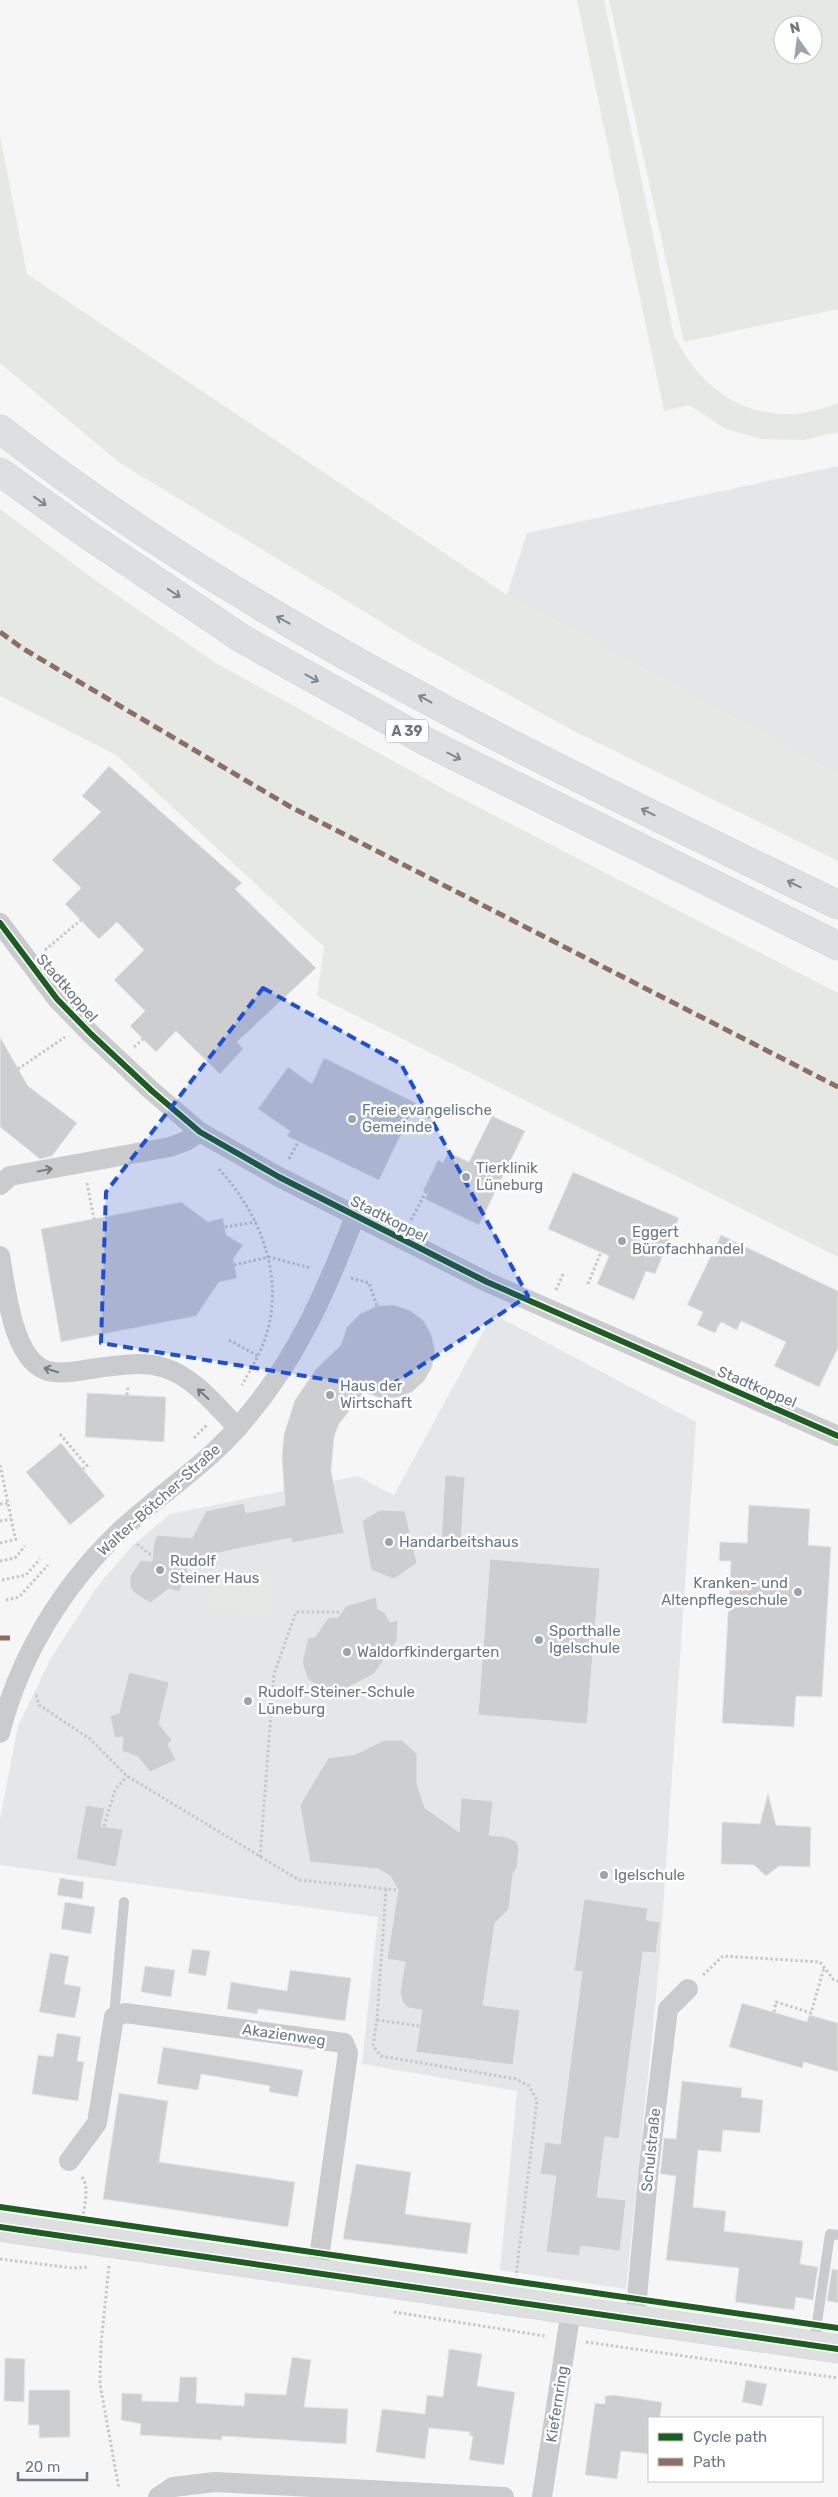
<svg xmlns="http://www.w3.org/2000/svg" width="838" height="2497" viewBox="0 0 838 2497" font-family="Rubik,sans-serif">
  <rect width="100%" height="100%" fill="#f6f6f6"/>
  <g fill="#e5e6e7">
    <path d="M838 466V775L507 595 527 533Z"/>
    <path d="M493 1314 696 1422 659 1967 626 2289 500 2270 517 2091 362 2064 378 1917 0 1865V1819L18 1726 51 1658 97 1587 132 1546 170 1514 357 1476 394 1495Z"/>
  </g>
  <g fill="#e5e8e3" fill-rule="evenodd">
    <path d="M577 0H604L674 336C708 402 767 432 838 403V432L804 440 762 439 726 429 689 405 664 411Z"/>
    <path d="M609 0H838V309L684 342ZM783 25H813V55H783Z"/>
    <path d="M0 136 27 274 507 595 838 775V861L572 730 419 645 120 463 0 363Z"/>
    <path d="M0 509 95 580 216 663 451 793 838 993V1257L317 996 324 947 116 755 0 696Z"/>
    <path d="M209 1574 273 1575V1616L209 1614Z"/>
  </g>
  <g fill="#cdcecf" stroke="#e6e6e6">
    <path d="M109 766 242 883 235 889 316 968 237 1042 243 1049 220 1074 176 1031 156 1052 130 1026 145 1011 114 980 144 950 117 922 99 939 65 904 81 888 52 860 101 812 82 796Z"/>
    <path d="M0 1037 28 1086 77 1123 52 1156 40 1159 0 1127Z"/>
    <path d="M324 1058 416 1103 379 1180 287 1136 290 1131 258 1109 288 1067 312 1084Z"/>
    <path d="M492 1116 525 1131 479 1225 425 1199 428 1193 423 1191 438 1160 443 1163 448 1152 469 1162Z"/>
    <path d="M573 1172 679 1218 655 1274 646 1271 634 1300 597 1284 609 1256 548 1229Z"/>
    <path d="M181 1202 208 1222 223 1218 226 1235 243 1245 233 1259 237 1278 219 1282 196 1316 61 1342 41 1229Z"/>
    <path d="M721 1235 838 1291V1348L819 1387 774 1366 786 1342 741 1321 737 1330 721 1322 715 1333 697 1325 703 1312 687 1305Z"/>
    <path d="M394 1305 409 1310 423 1320 431 1334 435 1350 432 1367 424 1381 412 1392 396 1398H380L364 1392 339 1424 334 1437 331 1471 344 1533 292 1543 291 1538 188 1559 187 1577 179 1592 169 1589 150 1603 133 1592 130 1586V1576L141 1560 152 1561 154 1542 157 1535 192 1538 206 1511 244 1503 246 1513 285 1505 282 1456 284 1434 295 1400 316 1369 341 1345 347 1327 360 1314 377 1306Z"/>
    <path d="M87 1393 166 1397 164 1442 85 1437Z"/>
    <path d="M61 1443 105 1496 70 1525 26 1472Z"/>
    <path d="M445 1475 465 1477 461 1544 441 1543Z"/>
    <path d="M749 1505 810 1509 808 1545 831 1547 822 1697 796 1696 794 1727 722 1723 731 1561H719L720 1542 747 1543Z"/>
    <path d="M380 1510 405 1511 417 1563 394 1579 371 1570 362 1521Z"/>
    <path d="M490 1559 600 1568 587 1724 478 1715Z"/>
    <path d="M376 1597 378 1609 385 1613 390 1622 398 1620 397 1641 374 1674 334 1695 308 1680 302 1662 308 1638 315 1637 328 1618 338 1617 346 1606Z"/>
    <path d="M129 1672 169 1682 159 1724 172 1740 168 1744 176 1760 150 1772 138 1757 122 1751 123 1737 115 1738 110 1716 119 1713Z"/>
    <path d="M384 1740H402L417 1754V1784L425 1808 459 1832 461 1798 493 1801 489 1835 506 1837 516 1841 519 1849 517 1867 513 1874 509 1909 495 1923 483 2005 520 2010 513 2065 416 2052 422 2010 408 2008 402 2001 400 1991 405 1962 387 1959 398 1890 390 1876 378 1869 310 1862 300 1805 328 1758 356 1754Z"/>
    <path d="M768 1793 776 1825 811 1827 810 1867 779 1866 766 1876 754 1865 721 1864 722 1822 760 1824Z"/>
    <path d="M86 1805 105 1808 101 1826 123 1829 116 1867 76 1859Z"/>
    <path d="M60 1878 84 1882 82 1899 57 1895Z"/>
    <path d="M584 1899 648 1908 646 1920 660 1922 656 1953 643 1952 619 2139 605 2137 597 2197 626 2200 620 2251 581 2246 579 2256 546 2252 556 2176 540 2174 545 2142 560 2144 582 1972 574 1971Z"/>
    <path d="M65 1902 95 1907 91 1934 61 1929Z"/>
    <path d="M192 1949 210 1951 206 1976 188 1973Z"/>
    <path d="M50 1953 69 1956 64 1984 81 1987 75 2018 39 2012Z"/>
    <path d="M145 1966 175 1970 171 1997 141 1992Z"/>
    <path d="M290 1970 351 1978 345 2021 258 2009 257 2014 227 2009 231 1982 287 1991Z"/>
    <path d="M742 2003 807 2022 809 2015 838 2023V2072L804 2062 802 2068 729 2047Z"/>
    <path d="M57 2033 81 2037 77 2061 84 2062 78 2101 32 2094 38 2055 53 2057Z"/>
    <path d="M163 2047 303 2070 298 2097 269 2092 270 2086 201 2074 198 2090 157 2084Z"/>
    <path d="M682 2081 742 2088 741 2097 763 2100 760 2133 723 2130 721 2152 698 2150 693 2207 726 2211 724 2231 803 2241 800 2264 818 2267 813 2300 796 2297 794 2310 735 2302 739 2268 666 2260 676 2176 660 2174 661 2167 664 2138 676 2139Z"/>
    <path d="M119 2093 168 2101 159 2162 295 2182 288 2227 103 2199Z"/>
    <path d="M356 2164 411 2172 405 2214 471 2223 467 2254 343 2239Z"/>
    <path d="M832 2269 838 2270V2303L827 2301Z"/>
    <path d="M449 2349 482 2354 477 2386 515 2392 504 2465 469 2460 473 2436 469 2435 470 2432 429 2428 425 2459 376 2452 382 2409 425 2414 427 2395 443 2397Z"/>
    <path d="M292 2357 311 2360 304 2407 348 2409 346 2444 222 2436V2440L140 2435 141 2424 121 2420 122 2393 142 2394V2401L178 2402 180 2377H197L196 2403 244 2406 245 2393 286 2395Z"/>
    <path d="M5 2358 25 2359 24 2402 4 2401Z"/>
    <path d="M746 2380 767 2384 762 2406 742 2402Z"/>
    <path d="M29 2390H70V2437L39 2438V2425H28Z"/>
    <path d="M613 2395 662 2402 660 2418H649V2454L621 2451 617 2479 585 2475 595 2403 605 2404V2396Z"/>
  </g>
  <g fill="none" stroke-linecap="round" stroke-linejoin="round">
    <defs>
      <path id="secondary" d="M0 2227 838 2349"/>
      <g id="highway">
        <path d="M0 429C255 628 549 764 838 905"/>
        <path d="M0 472 85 533 241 638 427 742 838 946"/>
      </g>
    </defs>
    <use href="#secondary" stroke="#d2d3d4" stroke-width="29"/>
    <use href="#highway" stroke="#d2d3d3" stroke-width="29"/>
    <g stroke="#c7c8c9" stroke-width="3" stroke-dasharray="2.5 2.5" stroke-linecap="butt">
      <path d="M45 950 81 920"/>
      <path d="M134 1047 143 1039"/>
      <path d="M18 1069 65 1037"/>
      <path d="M289 1159 298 1142"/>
      <path d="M219 1169C258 1212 283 1270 268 1329 263 1349 252 1367 242 1385"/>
      <path d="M87 1183 94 1219"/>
      <path d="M411 1220 426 1192"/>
      <path d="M225 1227 256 1222"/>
      <path d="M234 1265 269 1257 311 1268"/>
      <path d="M351 1278 369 1283 377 1306"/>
      <path d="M588 1284 601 1252"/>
      <path d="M556 1290 564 1272"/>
      <path d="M229 1340 258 1356"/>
      <path d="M127 1395 128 1386"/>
      <path d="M60 1434 87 1466 83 1469"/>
      <path d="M194 1438 207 1425"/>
      <path d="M0 1465 15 1537"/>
      <path d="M0 1504 8 1503"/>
      <path d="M0 1521 11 1519"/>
      <path d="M0 1543 17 1539"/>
      <path d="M137 1544 152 1556"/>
      <path d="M0 1561 15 1558 25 1546"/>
      <path d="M2 1580 26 1575 40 1559"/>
      <path d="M6 1600 19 1597 48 1565"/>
      <path d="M36 1695 39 1705 90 1739 127 1776 299 1880 398 1890"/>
      <path d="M104 1826 115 1790 127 1776"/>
      <path d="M260 1857 274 1674 296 1612H341"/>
      <path d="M386 1889 377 2020 373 2046 381 2056 516 2079 529 2086 537 2100 516 2276"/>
      <path d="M703 1975 723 1956 820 1962 833 1979 838 1981"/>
      <path d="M774 2012 776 2002 811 2013 824 1968"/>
      <path d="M377 2020 420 2026"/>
      <path d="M82 2177C89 2186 85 2204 83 2215"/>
      <path d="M0 2259 73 2268 89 2267"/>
      <path d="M109 2266 101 2344 100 2384 119 2489"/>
      <path d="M394 2312 545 2336"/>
      <path d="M586 2342 838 2378"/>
    </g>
    <g stroke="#c9cbcc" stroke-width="10">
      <path d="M114 2017 124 1902"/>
      <path d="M814 2343 830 2234 838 2235"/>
    </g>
    <g stroke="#c9cbcc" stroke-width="20">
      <path d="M0 923 57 999 91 1034 152 1091 200 1132 279 1177 487 1282 838 1436"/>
      <path d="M0 1185 10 1176 170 1147 186 1141 200 1132"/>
      <path d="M0 1256C6 1287 12 1361 48 1371 64 1375 81 1370 97 1368 120 1365 142 1361 165 1368 194 1377 217 1407 238 1428"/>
      <path d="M0 1733C19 1657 63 1585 120 1531 158 1495 204 1467 239 1426 295 1363 325 1294 355 1216"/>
      <path d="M69 2161 97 2123 114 2017 125 2013 344 2043 348 2053 317 2272"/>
      <path d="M635 2319 649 2166 668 2009 688 1989"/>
      <path d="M158 2497 173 2487 215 2482 504 2497"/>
      <path d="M542 2497 571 2310"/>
    </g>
    <use href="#secondary" stroke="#dedfe0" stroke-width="28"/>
    <use href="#highway" stroke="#dedfe0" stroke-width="28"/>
    <g stroke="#8d6e63" stroke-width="5" stroke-dasharray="10 5" stroke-linecap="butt">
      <path d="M0 632 22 648 289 806 838 1087"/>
      <path d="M0 1638H15"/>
    </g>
    <defs>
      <g id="cycleway">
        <path d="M0 923 57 999 91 1034 152 1091 200 1132 279 1177 487 1282 838 1436"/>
        <path d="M0 2207 838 2328"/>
        <path d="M0 2227 838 2349"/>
      </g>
    </defs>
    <use href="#cycleway" stroke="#fff" stroke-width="9"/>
    <use href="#cycleway" stroke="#1b5e20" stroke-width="6"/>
  </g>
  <defs><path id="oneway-shaft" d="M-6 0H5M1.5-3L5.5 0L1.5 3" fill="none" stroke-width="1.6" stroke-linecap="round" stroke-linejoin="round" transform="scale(1.25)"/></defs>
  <g stroke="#7b8791">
    <use href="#oneway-shaft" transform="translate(40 501) rotate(36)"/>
    <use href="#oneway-shaft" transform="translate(174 593) rotate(34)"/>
    <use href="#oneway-shaft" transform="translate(283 620) rotate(-151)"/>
    <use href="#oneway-shaft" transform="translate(312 678) rotate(29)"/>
    <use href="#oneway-shaft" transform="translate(425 699) rotate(-151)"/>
    <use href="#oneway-shaft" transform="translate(454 756) rotate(27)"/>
    <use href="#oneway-shaft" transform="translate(648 812) rotate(-153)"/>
    <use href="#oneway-shaft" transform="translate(794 884) rotate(-154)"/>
  </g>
  <g stroke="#6e7c87">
    <use href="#oneway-shaft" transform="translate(45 1170) rotate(-11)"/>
    <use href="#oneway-shaft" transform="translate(51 1370) rotate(-163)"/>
    <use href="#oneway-shaft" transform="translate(203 1394) rotate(-138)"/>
  </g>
  <path fill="#1d4ed8" fill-opacity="0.2" stroke="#1d4ed8" stroke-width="4" stroke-dasharray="10 6" stroke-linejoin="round" d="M263 988 401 1064 528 1296 385 1389 101 1343 106 1192Z"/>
  <g fill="#9aa4ab" stroke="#fff" stroke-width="2">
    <circle cx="352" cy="1119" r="5"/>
    <circle cx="466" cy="1177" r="5"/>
    <circle cx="622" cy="1241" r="5"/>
    <circle cx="330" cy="1395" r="5"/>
    <circle cx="389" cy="1542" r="5"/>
    <circle cx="160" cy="1570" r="5"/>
    <circle cx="798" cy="1592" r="5"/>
    <circle cx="539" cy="1640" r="5"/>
    <circle cx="347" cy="1652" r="5"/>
    <circle cx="248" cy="1701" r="5"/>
    <circle cx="604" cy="1875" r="5"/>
  </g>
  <g text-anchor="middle" stroke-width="5" stroke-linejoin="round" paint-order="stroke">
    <rect fill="#fff" stroke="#96a0a8" stroke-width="1" x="386" y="719.5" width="42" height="23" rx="4"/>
    <g font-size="14" font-weight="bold" fill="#697883">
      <text x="407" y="736">A 39</text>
    </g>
    <g font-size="15" fill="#697883" stroke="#fff">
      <text transform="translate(67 988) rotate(49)" y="5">Stadtkoppel</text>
      <text transform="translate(389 1219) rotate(27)" y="5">Stadtkoppel</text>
      <text transform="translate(757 1387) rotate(23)" y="5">Stadtkoppel</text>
      <text transform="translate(159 1500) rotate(-42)" y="5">Walter-Bötcher-Straße</text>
      <text transform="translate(284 2035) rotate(8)" y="5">Akazienweg</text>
      <text transform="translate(651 2150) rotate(-84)" y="5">Schulstraße</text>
      <text transform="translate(557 2404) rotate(-81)" y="5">Kiefernring</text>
    </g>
    <g font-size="15" fill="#697883" stroke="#fff" text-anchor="start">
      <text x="362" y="1115">Freie evangelische<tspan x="362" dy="17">Gemeinde</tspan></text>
      <text x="476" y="1173">Tierklinik<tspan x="476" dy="17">Lüneburg</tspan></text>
      <text x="632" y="1237">Eggert<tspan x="632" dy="17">Bürofachhandel</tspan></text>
      <text x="340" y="1391">Haus der<tspan x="340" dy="17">Wirtschaft</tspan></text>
      <text x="399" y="1547">Handarbeitshaus</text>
      <text x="170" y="1566">Rudolf<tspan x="170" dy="17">Steiner Haus</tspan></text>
      <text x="788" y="1588" text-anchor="end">Kranken- und<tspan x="788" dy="17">Altenpflegeschule</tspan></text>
      <text x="549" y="1636">Sporthalle<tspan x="549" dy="17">Igelschule</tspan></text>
      <text x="357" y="1657">Waldorfkindergarten</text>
      <text x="258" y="1697">Rudolf-Steiner-Schule<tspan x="258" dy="17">Lüneburg</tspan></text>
      <text x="614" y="1880">Igelschule</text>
    </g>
  </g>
  <rect x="648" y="2417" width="175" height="65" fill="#ffffff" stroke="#c3c9cd"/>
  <rect x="658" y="2433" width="25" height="8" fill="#1b5e20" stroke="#c3c9cd"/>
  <text x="693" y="2442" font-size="15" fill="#697883">Cycle path</text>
  <rect x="658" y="2458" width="25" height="8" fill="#8d6e63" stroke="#c3c9cd"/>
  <text x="693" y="2467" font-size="15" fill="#697883">Path</text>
  <g transform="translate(798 40) rotate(346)"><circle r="24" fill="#ffffff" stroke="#c3c9cd"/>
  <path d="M0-4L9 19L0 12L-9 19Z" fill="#9aa4ab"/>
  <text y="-8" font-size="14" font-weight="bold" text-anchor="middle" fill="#697883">N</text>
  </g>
  <path d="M18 2472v8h69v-8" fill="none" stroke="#697883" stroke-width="2.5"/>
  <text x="25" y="2472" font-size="15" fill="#697883" stroke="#ffffff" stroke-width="4" paint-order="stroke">20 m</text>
</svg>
